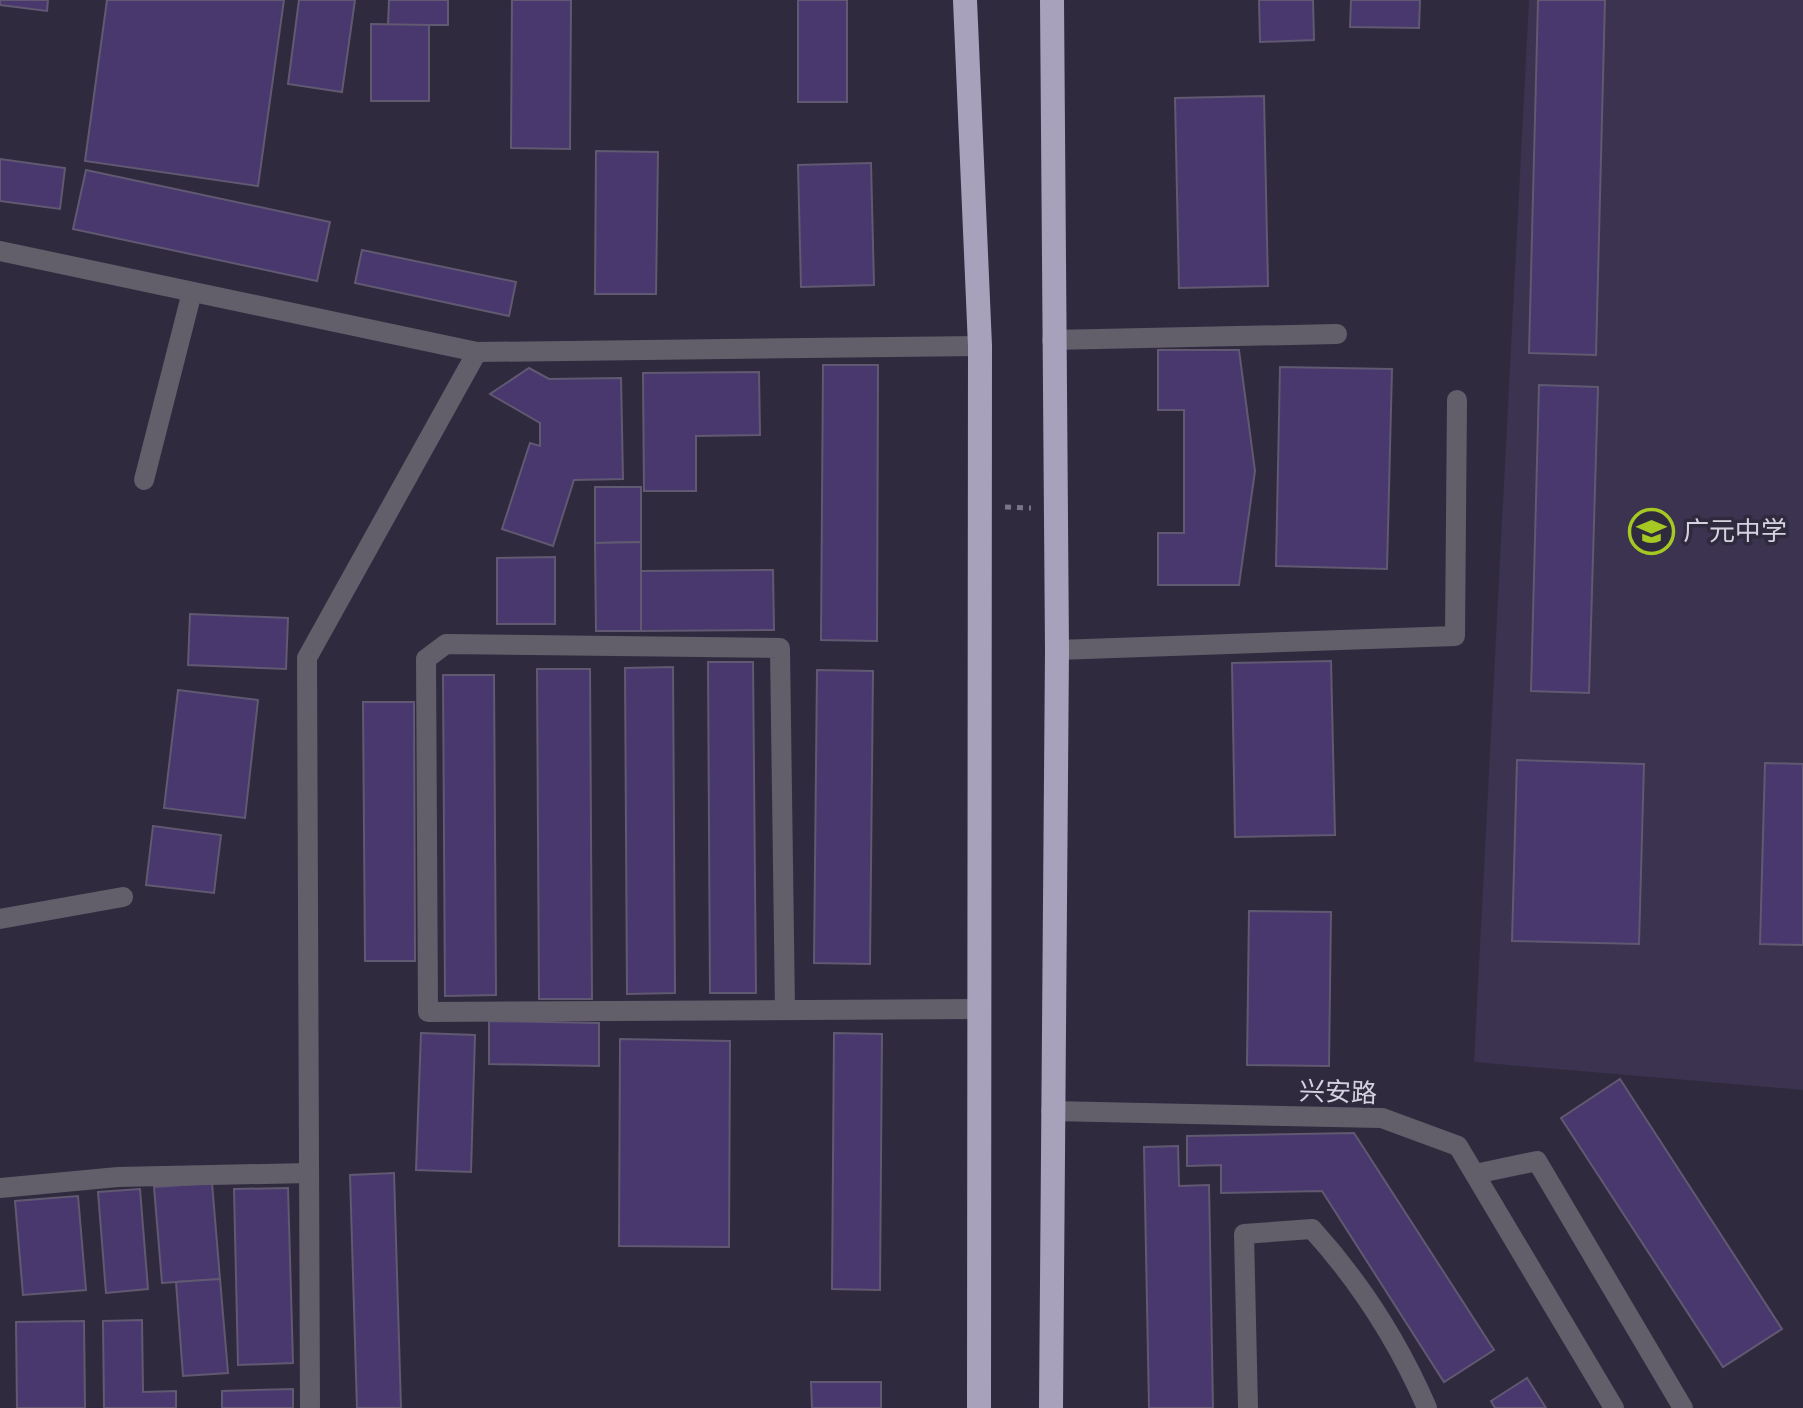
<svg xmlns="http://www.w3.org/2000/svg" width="1803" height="1408" viewBox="0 0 1803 1408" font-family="'PT Sans','Noto Sans SC',sans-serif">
  <rect width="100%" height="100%" fill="#302a3f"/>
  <path fill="#3b334f" d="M1529 0H1803V1090L1474 1062Z"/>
  <g fill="#49386d" stroke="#605971" stroke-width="2">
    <path d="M0 0H48L47 11 0 5Z"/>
    <path d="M107 0H284L258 186 85 161Z"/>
    <path d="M299 0H355L342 92 288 84Z"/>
    <path d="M389 0H448V25H388Z"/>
    <path d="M512 0H571L570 149 511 148Z"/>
    <rect x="798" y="0" width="49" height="102"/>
    <path d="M1259 0H1313L1314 40 1260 42Z"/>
    <path d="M1351 0H1420L1419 28 1350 27Z"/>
    <path d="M1538 0H1605L1596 355 1529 353Z"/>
    <path d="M371 24 429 25V101H371Z"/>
    <path d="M1264 96 1268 286 1179 288 1175 98Z"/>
    <path d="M596 151 658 152 656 294H595Z"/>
    <path d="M0 159 65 168 60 209 0 201Z"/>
    <path d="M871 163 874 285 801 287 798 165Z"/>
    <path d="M86 170 330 222 317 281 73 229Z"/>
    <path d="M362 250 516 282 509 316 355 283Z"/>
    <path d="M1158 350H1239L1255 471 1239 585H1158V533H1184V410H1158Z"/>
    <path d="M823 365H878L877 641 821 640Z"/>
    <path d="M1280 367 1392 369 1387 569 1276 566Z"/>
    <path d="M529 368 549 379 621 378 623 479 574 480 553 546 502 529 530 443 540 446V423L490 394Z"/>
    <path d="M759 372 760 435 696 436V491H644L643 373Z"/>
    <path d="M1539 385 1598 387 1589 693 1531 691Z"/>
    <path d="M595 487H641V542L595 543Z"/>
    <path d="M641 542V631H596L595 543Z"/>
    <path d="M555 557V624H497V558Z"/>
    <path d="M773 570 774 630 641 631V571Z"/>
    <path d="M190 614 288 618 286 669 188 665Z"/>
    <path d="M1331 661 1335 835 1235 837 1232 663Z"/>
    <path d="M708 662H753L756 993H710Z"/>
    <path d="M673 667 675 993 627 994 625 668Z"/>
    <path d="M537 669H590L592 999H539Z"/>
    <path d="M817 670 873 671 870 964 814 963Z"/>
    <path d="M443 675H494L496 995 445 996Z"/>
    <path d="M178 690 258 700 245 818 164 808Z"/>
    <path d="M363 702H414L415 961H365Z"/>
    <path d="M1517 760 1644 764 1639 944 1512 941Z"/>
    <path d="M1765 763 1803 764V945L1760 944Z"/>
    <path d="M153 826 221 835 214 893 146 885Z"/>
    <path d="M1249 911 1331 912 1329 1066 1247 1065Z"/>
    <path d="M489 1021 599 1023V1066L489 1064Z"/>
    <path d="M421 1033 475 1035 471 1172 416 1170Z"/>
    <path d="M834 1033 882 1034 880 1290 832 1289Z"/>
    <path d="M620 1039 730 1041 729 1247 619 1246Z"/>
    <path d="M1620 1079 1782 1329 1723 1367 1561 1118Z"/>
    <path d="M1354 1133 1494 1350 1444 1382 1322 1191 1221 1193V1165L1187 1166V1136Z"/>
    <path d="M1178 1146 1179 1186 1209 1185 1213 1408H1149L1144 1147Z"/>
    <path d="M394 1173 401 1408H357L350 1175Z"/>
    <path d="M212 1183 220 1279 162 1283 154 1187Z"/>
    <path d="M288 1188 293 1363 238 1365 234 1189Z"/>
    <path d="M140 1189 148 1289 106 1293 98 1192Z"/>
    <path d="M78 1196 86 1290 23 1295 15 1201Z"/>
    <path d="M220 1279 228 1373 183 1376 176 1282Z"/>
    <path d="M142 1320 143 1392 176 1391V1408H104L103 1321Z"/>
    <path d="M84 1321 85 1408H17L16 1322Z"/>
    <path d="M1527 1378 1546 1408H1495L1491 1401Z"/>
    <path d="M811 1382H881V1408H812Z"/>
    <path d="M293 1389V1408H222V1391Z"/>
  </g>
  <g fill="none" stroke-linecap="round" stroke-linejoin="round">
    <path stroke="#797486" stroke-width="5" stroke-dasharray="6 6" stroke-linecap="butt" d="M1005 507 1031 508"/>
    <g stroke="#625f6a" stroke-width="20">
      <path d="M0 251 477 352 980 346"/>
      <path d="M1052 340 1337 334"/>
      <path d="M144 480 192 292"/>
      <path d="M1057 650 1455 636 1457 400"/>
      <path d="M0 919 123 897"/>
      <path d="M785 1010 780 648 446 644 426 659 428 1012 980 1009"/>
      <path d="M1051 1111 1382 1118 1458 1146 1614 1408"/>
      <path d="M1475 1174 1537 1161 1683 1408"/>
      <path d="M0 1188 118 1177 309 1173"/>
      <path d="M310 1408 307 658 477 352"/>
      <path d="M1248 1408 1244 1234 1312 1229C1359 1281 1399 1343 1427 1408"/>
    </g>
    <g stroke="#a8a1bb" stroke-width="24">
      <path d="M965 0 980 346 979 1408"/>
      <path d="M1051 1408 1057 650 1052 0"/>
    </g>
  </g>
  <defs>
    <symbol id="school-ring" viewBox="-11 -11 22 22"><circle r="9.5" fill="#302a3f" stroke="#a5c822" stroke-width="1.5"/><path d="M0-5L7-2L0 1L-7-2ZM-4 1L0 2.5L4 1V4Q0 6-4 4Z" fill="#a5c822"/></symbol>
  </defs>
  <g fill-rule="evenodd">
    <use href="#school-ring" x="1626" y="506" width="51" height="51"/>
  </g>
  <g text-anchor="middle" stroke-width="7" stroke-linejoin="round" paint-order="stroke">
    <g font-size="26" fill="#d5d2df" stroke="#302a3f" text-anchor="start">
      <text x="1683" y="540">广元中学</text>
    </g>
    <g font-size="26" fill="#d5d2df" stroke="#302a3f">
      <text transform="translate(1338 1092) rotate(2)" y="9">兴安路</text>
    </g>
  </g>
</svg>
